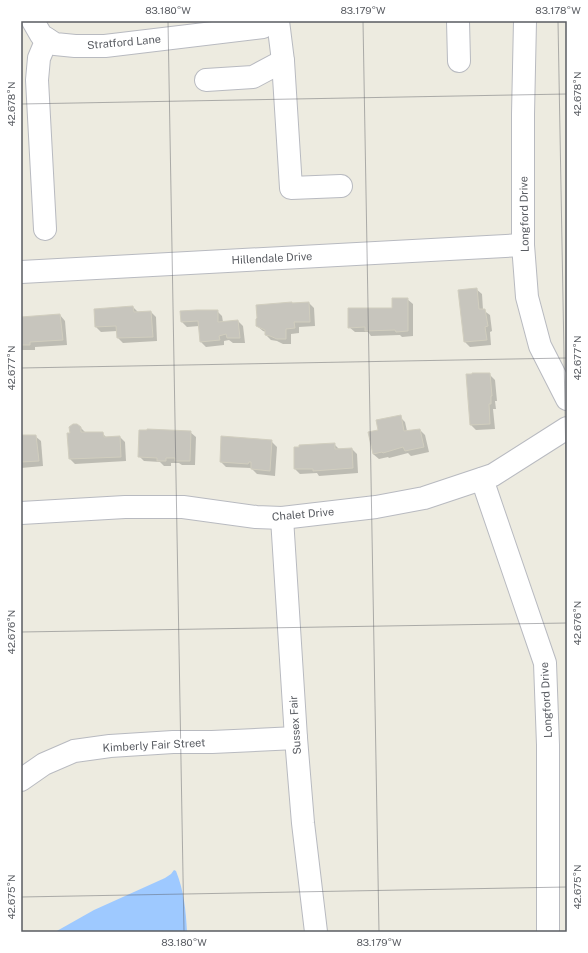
<svg xmlns="http://www.w3.org/2000/svg" width="588" height="953" viewBox="0 0 588 953" font-family="'Public Sans',sans-serif">
  <rect width="100%" height="100%" fill="#edebe0"/>
  <path fill="#9ec9ff" d="M174 870 176 871C184 891 186 911 187 932H55L94 910 165 878 171 874Z"/>
  <g fill="#0003">
    <path d="M476 289 482 294 483 310 490 315 492 331 490 332 491 345 470 347 465 342 459 291Z"/>
    <path d="M407 299 413 304V336L402 337 400 335 371 336 368 332H355L349 327 393 309Z"/>
    <path d="M292 303 293 304 309 303 314 308 315 326 299 327V333L291 334V344H283L277 341 271 340 266 335V332L263 331 257 326 258 319 257 306Z"/>
    <path d="M133 307 138 312H151L156 317 157 341 123 343 118 338 117 331 101 332 96 327Z"/>
    <path d="M217 311 222 316 223 322 238 321 243 326 245 343H233L229 340 224 341V345L206 347 201 342 199 326 187 327 182 322Z"/>
    <path d="M60 315 65 321 67 345 35 347V350H21V318Z"/>
    <path d="M489 374 495 380 497 401H495L496 409H493L495 429 476 430 471 425Z"/>
    <path d="M400 417 405 422 407 431 420 430 425 435 429 452 411 456 408 453 389 458 388 457 379 459 373 454 380 431Z"/>
    <path d="M80 427 86 433H102L106 437H120L125 442 126 461 75 464 70 459Z"/>
    <path d="M190 432 196 437 195 465H182L179 463H171V466H164L160 462 144 461 139 456Z"/>
    <path d="M21 436H35L41 441 43 466 21 468Z"/>
    <path d="M271 441 277 447 275 476 257 474 251 468 226 467 221 462Z"/>
    <path d="M334 444 340 450 352 449 357 454 358 473 319 476 317 473 300 474 295 469Z"/>
  </g>
  <g fill="#c7c5bd" stroke="#d1cebf">
    <path d="M477 288 479 309H485L488 326 485 327 487 340 464 342 458 290Z"/>
    <path d="M392 298H408V331L396 332 395 330 365 331V327L348 328V308H392Z"/>
    <path d="M292 302V303L309 302 310 322H294L295 328 286 329V339H277L270 336 265 335V330L256 326V319L257 318 256 305Z"/>
    <path d="M133 306 134 312 151 311 153 337 117 338 116 326 95 327 94 309Z"/>
    <path d="M197 310H218V322L238 320 240 338H227L226 334 219 336 220 340 200 342 198 321 181 322 180 311Z"/>
    <path d="M60 314 63 340 30 342V345H21V317Z"/>
    <path d="M472 373H490L492 396H491V404H489L490 424 470 425 466 374H472Z"/>
    <path d="M401 415 404 431 420 429 424 447 405 451 403 447 383 453 382 452 373 454 368 432 378 430 376 420Z"/>
    <path d="M73 424H77L81 427V432H103L104 437 120 436 121 457 69 459 67 433H70L69 427Z"/>
    <path d="M147 429 191 431 190 461H175V458H166V461H157V458L138 457 139 430H147Z"/>
    <path d="M21 435H36L39 461 21 462Z"/>
    <path d="M221 436 272 440 270 471 251 469V462H249L248 464 220 462Z"/>
    <path d="M335 443V449L352 448 353 468 313 471V469H294V447H299V445Z"/>
  </g>
  <g fill="none" stroke-linecap="round" stroke-linejoin="round">
    <defs>
      <g id="minor">
        <path d="M33 21 41 35 55 44 75 46H105L263 27 270 21"/>
        <path d="M278 21 283 61 291 188 341 186"/>
        <path d="M458 21 459 61"/>
        <path d="M525 21 523 114V245L527 297 540 346 567 399"/>
        <path d="M206 80 253 77 283 61"/>
        <path d="M45 229 37 80 39 58 47 39"/>
        <path d="M21 272 523 245"/>
        <path d="M482 479 545 663 548 745V932"/>
        <path d="M21 513 125 507H183L256 517 282 518 376 507 424 498 493 475 567 428"/>
        <path d="M282 518 296 738 303 823 316 932"/>
        <path d="M21 780 44 764 74 751 110 746 173 742H212L296 738"/>
      </g>
    </defs>
    <use href="#minor" stroke="#b8bac0" stroke-width="24"/>
    <use href="#minor" stroke="#fff" stroke-width="22"/>
  </g>
  <path fill="none" stroke="#595c62" stroke-width="1" stroke-opacity="0.45" d="M168 21 184 932M363 21 379 932M558 21 567 521M21 104 567 94M21 368 567 358M21 632 567 623M21 897 567 887"/>
  <g text-anchor="middle" stroke-width="4" stroke-linejoin="round" paint-order="stroke">
    <g font-size="11" fill="#595c62" stroke="#fff">
      <text transform="translate(124 42) rotate(-5)" y="4">Stratford Lane</text>
      <text transform="translate(524 214) rotate(-91)" y="4">Longford Drive</text>
      <text transform="translate(272 258) rotate(-3)" y="4">Hillendale Drive</text>
      <text transform="translate(303 514) rotate(-5)" y="4">Chalet Drive</text>
      <text transform="translate(546 700) rotate(-93)" y="4">Longford Drive</text>
      <text transform="translate(295 725) rotate(-94)" y="4">Sussex Fair</text>
      <text transform="translate(154 745) rotate(-3)" y="4">Kimberly Fair Street</text>
    </g>
  </g>
  <rect width="588" height="953" fill="none" stroke="#ffffff" stroke-width="44"/>
  <rect x="22" y="22" width="544" height="909" fill="none" stroke="#595c62" stroke-width="1.5"/>
  <g font-size="10" text-anchor="middle" fill="#595c62">
    <text x="168" y="14">83.180°W</text>
    <text x="363" y="14">83.179°W</text>
    <text x="558" y="14">83.178°W</text>
    <text transform="translate(577 94) rotate(-90)" y="4">42.678°N</text>
    <text transform="translate(11 104) rotate(-90)" y="4">42.678°N</text>
    <text transform="translate(577 358) rotate(-90)" y="4">42.677°N</text>
    <text transform="translate(11 368) rotate(-90)" y="4">42.677°N</text>
    <text transform="translate(577 623) rotate(-90)" y="4">42.676°N</text>
    <text transform="translate(11 632) rotate(-90)" y="4">42.676°N</text>
    <text transform="translate(577 887) rotate(-90)" y="4">42.675°N</text>
    <text transform="translate(11 897) rotate(-90)" y="4">42.675°N</text>
    <text x="184" y="946">83.180°W</text>
    <text x="379" y="946">83.179°W</text>
  </g>
</svg>
